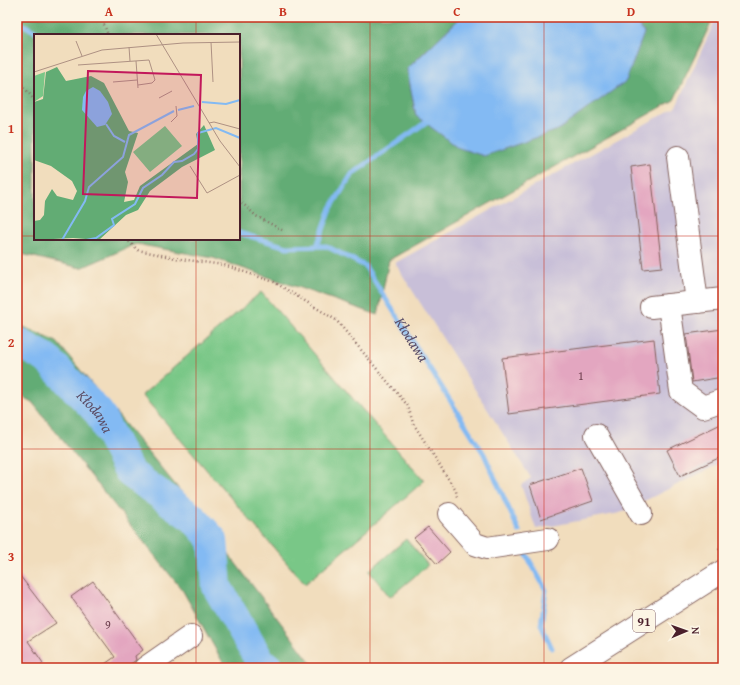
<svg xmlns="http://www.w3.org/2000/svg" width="740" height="685" viewBox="0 0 740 685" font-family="'Gentium Book Plus',serif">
  <rect width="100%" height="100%" fill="#fcf5e5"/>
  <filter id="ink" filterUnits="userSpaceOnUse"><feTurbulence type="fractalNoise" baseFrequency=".025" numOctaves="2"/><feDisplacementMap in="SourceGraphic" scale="8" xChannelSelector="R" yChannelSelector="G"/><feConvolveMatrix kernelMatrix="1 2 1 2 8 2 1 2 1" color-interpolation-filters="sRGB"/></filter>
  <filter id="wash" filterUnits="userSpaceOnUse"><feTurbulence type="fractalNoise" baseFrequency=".012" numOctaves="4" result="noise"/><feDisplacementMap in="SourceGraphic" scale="16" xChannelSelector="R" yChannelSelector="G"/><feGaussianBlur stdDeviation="0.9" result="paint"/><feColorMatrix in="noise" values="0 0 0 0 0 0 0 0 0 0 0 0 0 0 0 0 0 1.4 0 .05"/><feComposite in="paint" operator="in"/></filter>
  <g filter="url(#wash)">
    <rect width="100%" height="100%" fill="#f1ddbd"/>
    <path fill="#c8bfd8" d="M713 17H723V462L620 513 536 529 521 485 531 478 395 263 676 107 713 25Z"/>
    <g fill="#79c787" stroke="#627359">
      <path d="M261 292 424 481 305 584 142 395Z"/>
      <path d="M406 539 428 565 390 597 369 571Z"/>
    </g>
    <g fill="#62ac74" stroke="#566650" fill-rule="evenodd">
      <path d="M17 17H461L407 69 416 116 644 33 633 17H710L711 23 674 100 389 260 378 315 213 258 136 244 81 268 17 253ZM35 35H239V239H35Z"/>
      <path d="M17 324 57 342 187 499 315 668H226L183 591 32 402 17 394Z"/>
    </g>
    <path fill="#83baf3" stroke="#666c8f" d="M461 17H633L644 33 626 81 558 130 484 156 459 148 416 116 407 69Z"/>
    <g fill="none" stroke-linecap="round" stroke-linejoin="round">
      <g stroke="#83baf3" stroke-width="5">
        <path d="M17 21 41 35"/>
        <path id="s1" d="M239 233 287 247 326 246 365 266 484 454 519 531"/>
        <path d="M317 246 331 208 352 174 425 123"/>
        <path d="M526 554 546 590 541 625 552 648"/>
      </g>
      <path stroke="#83baf3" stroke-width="30" id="s2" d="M17 342 46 358 99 413 130 473 193 518 213 540 217 587 260 661 269 668"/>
    </g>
    <g id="blocks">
      <g fill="#e3a6c0">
        <path d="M650 164 662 267 643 269 631 167Z"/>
        <path d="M723 329V377L692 382 686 334Z"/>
        <path d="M654 339 660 394 509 414 502 358Z"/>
        <path d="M723 423V456L680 476 667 450Z"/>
        <path d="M581 468 593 501 541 519 530 485Z"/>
        <path d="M428 527 450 552 437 564 414 538Z"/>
        <path d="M17 572 56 623 28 641 43 663 35 668H17Z"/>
        <path d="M93 581 143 650 135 656 136 660 125 668H99L115 657 71 597Z"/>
      </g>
    </g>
  </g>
  <g filter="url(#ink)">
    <use href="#blocks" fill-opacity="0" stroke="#84625e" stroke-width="1"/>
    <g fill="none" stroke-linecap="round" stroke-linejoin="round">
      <defs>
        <g id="minor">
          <path d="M678 157 697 302"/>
          <path d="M669 305 681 391 703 407 723 400"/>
          <path d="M651 307 723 299"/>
          <path d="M596 435 641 514"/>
          <path d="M449 514 475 544 487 548 548 539"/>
          <path d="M145 668 191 636"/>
        </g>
        <path id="major" d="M571 668 723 571"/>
      </defs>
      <use href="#minor" stroke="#84625e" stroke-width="24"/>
      <use href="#major" stroke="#84625e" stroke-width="24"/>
      <g stroke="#84625e" stroke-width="2.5" stroke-dasharray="1 3" stroke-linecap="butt">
        <path d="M101 17 108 35"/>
        <path d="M17 78 35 101"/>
        <path d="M239 200 256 216 282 230"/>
        <path d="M126 239 138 250 180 259 224 265 274 282 336 320 408 406 413 423 456 491 457 497"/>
        <path d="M719 550 723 540"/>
      </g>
      <use href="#minor" stroke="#fff" stroke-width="22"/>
      <use href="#major" stroke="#fff" stroke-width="22"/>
    </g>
  </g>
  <path fill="none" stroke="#c8321e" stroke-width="1" stroke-opacity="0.55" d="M196 17V35M370 17V668M544 17V668M17 236H35M239 236H723M196 239V668M17 449H723"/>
  <g text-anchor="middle" stroke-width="3" stroke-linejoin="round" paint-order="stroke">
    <g font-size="12" fill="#704150">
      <text x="581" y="380">1</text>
      <text x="108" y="629">9</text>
    </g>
    <rect fill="#fcf5e5" stroke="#7f5f63" stroke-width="1" x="633" y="610" width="22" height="22" rx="3"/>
    <g font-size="13" font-weight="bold" fill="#4a1f2b">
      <text x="644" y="626">91</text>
    </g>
    <g font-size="15" font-style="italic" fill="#5b4e67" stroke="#fcf5e5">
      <text dy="5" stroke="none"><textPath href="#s1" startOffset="220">Kłodawa</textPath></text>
      <text dy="5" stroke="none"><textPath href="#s2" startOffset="106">Kłodawa</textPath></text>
    </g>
  </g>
  <g transform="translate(34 34)">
    <rect width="206" height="206" fill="#f1ddbd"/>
    <path d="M11 38 9 62 0 68V42ZM131 92 148 112 116 138 99 118Z" fill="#79c787"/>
    <path d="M23 33 32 47 57 42 70 49 95 97 104 99 91 138 94 148 90 168 100 166 106 152 164 110 162 100 170 91 181 116 148 133 116 157 104 176 92 181 65 206 39 204 0 206V187L6 186 10 181 11 167 18 155 23 162 39 166 43 157 38 147 17 132 0 126V68L9 65 12 38Z" fill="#62ac74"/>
    <path d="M59 53 66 57 74 68 78 80 71 91 63 93 48 76 49 63 52 57Z" fill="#83baf3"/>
    <path fill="none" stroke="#83baf3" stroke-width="2" d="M168 68 192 70 206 66M144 76 160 72M72 90 80 102 91 108M28 206 51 167 55 153 89 123 95 101 140 77M52 206 62 204 80 191 78 185 101 170 109 154 128 141 140 128 148 127 160 120 164 115V99L182 94 206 104"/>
    <path fill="none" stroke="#ae9183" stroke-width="1" d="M122 0 186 107 206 133M42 7 48 22M177 8 179 48M95 13 96 27M102 27 104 54M44 31 115 26 121 46 118 49 104 51M0 38 68 16 149 9 206 8M79 48 103 46M125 64 138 57M137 88 143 82 142 72M175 89 180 88 206 95M156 132 173 159 206 141"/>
    <path fill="#c2185b" fill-opacity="0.15" stroke="#c2185b" stroke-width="2" d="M54 37 167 41 163 164 49 160Z"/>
    <rect width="206" height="206" fill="none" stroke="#4a1f2b" stroke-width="2"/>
  </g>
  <rect width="740" height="685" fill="none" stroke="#fcf5e5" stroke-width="44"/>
  <g transform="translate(686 631) rotate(88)" stroke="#fcf5e5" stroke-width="3" paint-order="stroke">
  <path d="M0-3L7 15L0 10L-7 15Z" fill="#4a1f2b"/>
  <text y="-6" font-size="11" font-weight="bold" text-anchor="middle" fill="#4a1f2b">N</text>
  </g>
  <rect x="22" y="22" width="696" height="641" fill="none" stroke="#c8321e" stroke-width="1.5"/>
  <g font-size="13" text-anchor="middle" font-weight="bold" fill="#c8321e">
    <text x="109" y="16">A</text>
    <text x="283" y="16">B</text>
    <text x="457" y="16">C</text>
    <text x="631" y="16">D</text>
    <text x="11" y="133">1</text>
    <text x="11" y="347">2</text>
    <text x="11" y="561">3</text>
  </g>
</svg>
